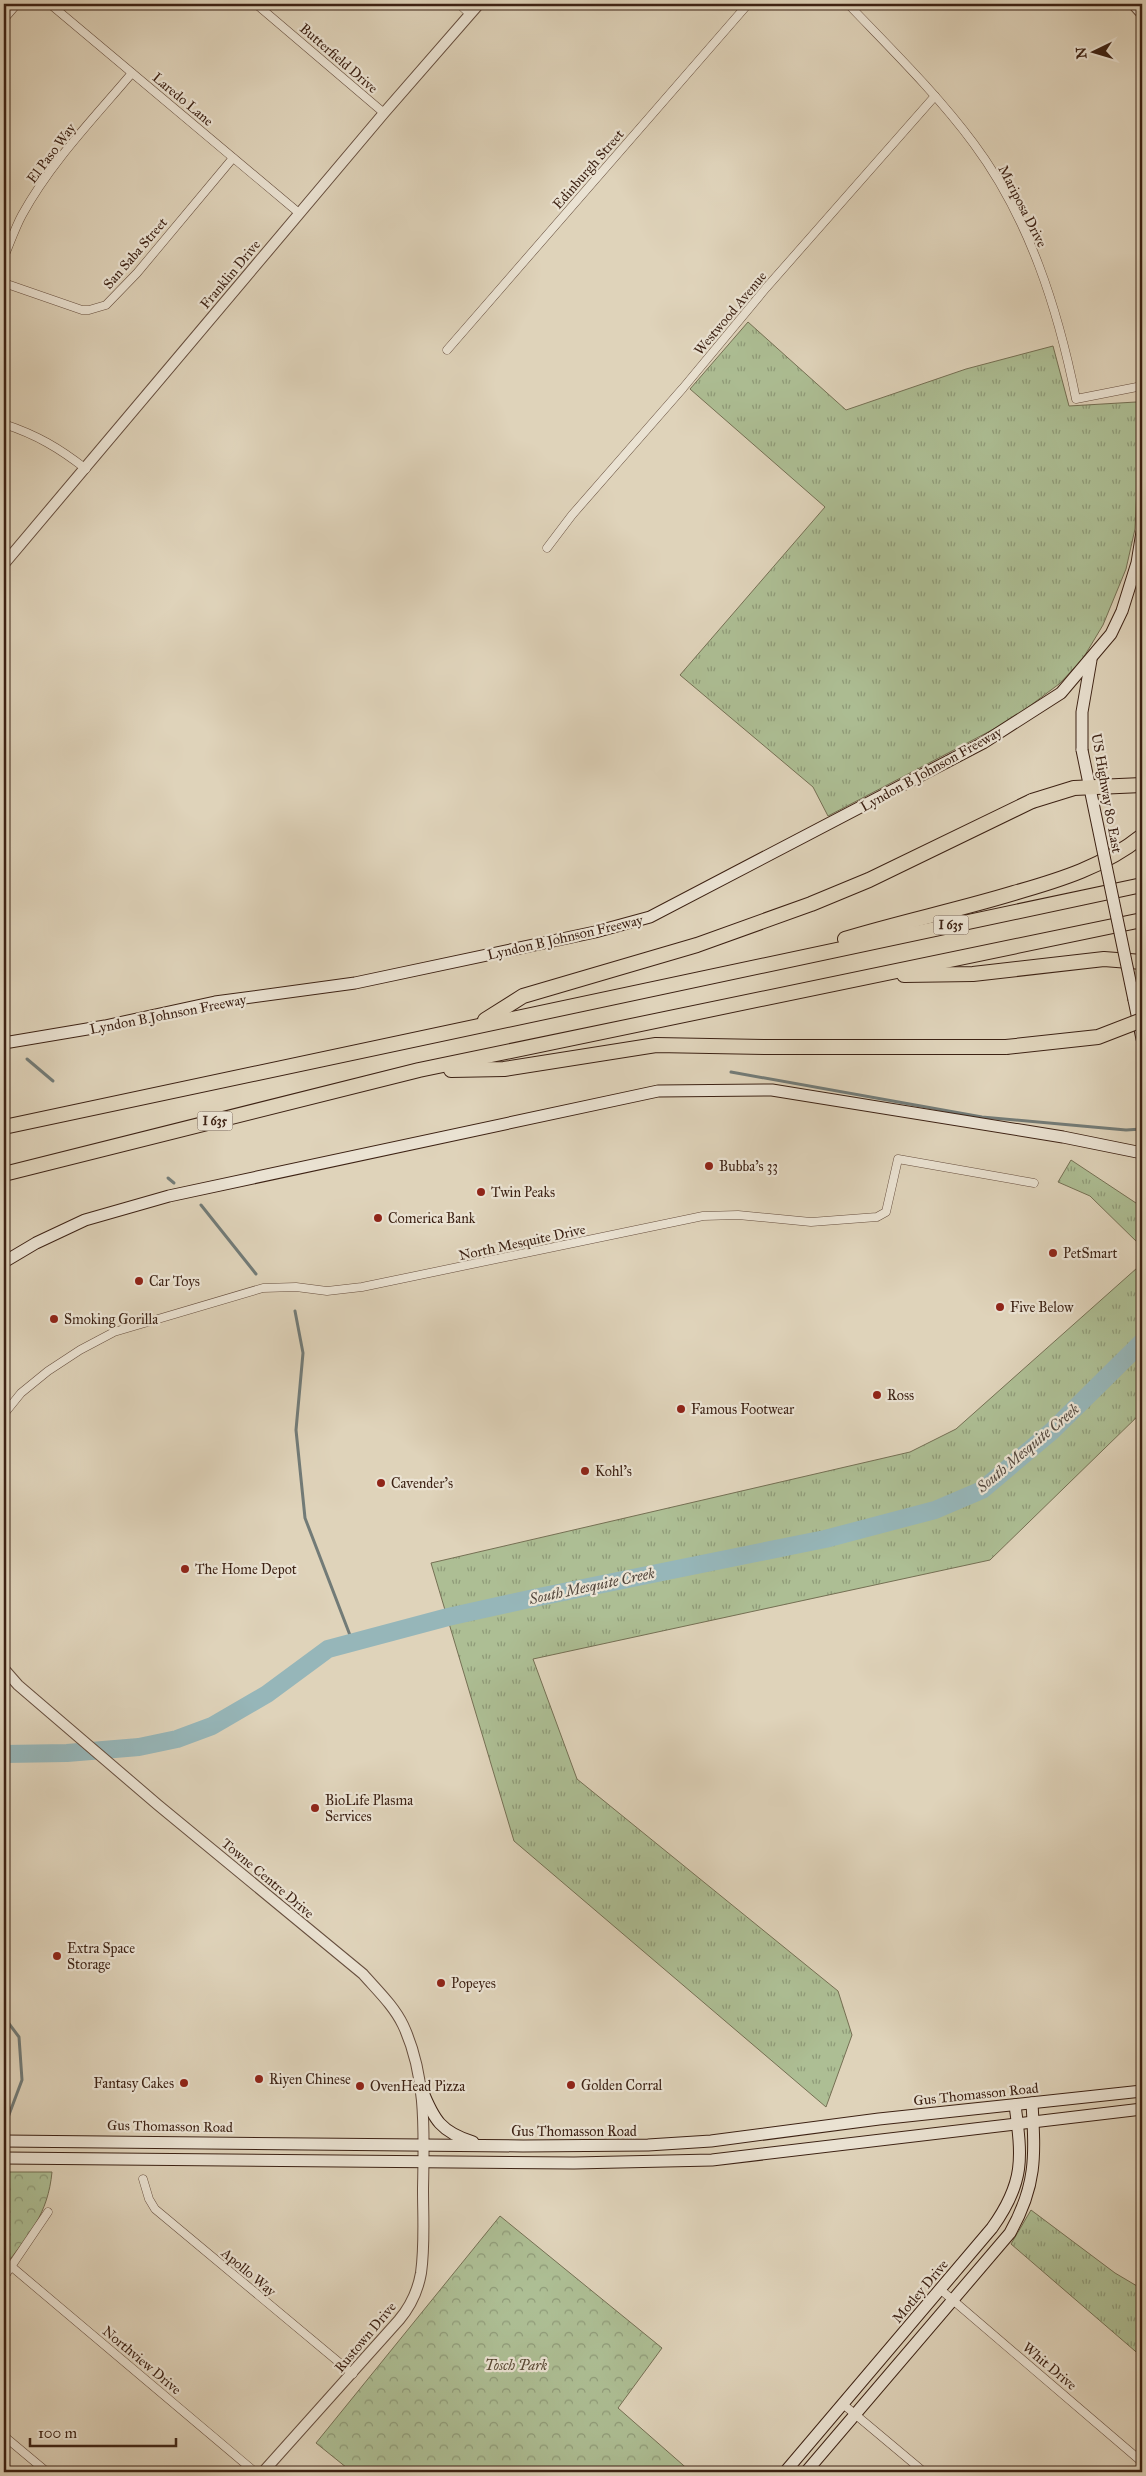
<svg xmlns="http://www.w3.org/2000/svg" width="1146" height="2476" viewBox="0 0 1146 2476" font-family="'IM FELL Great Primer',serif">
  <defs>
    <pattern id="grass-tufts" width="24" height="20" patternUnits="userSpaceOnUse" patternTransform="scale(1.25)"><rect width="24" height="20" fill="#adbe94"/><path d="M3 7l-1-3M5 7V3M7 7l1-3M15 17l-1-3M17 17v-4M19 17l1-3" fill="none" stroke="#8e9a78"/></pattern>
    <pattern id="forest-crowns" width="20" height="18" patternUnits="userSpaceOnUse" patternTransform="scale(1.25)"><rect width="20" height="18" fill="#adbe94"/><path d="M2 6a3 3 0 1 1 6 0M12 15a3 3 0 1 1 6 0" fill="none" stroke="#8e9a78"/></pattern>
  </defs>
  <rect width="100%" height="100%" fill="#dfd3ba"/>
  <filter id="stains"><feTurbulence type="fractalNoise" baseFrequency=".004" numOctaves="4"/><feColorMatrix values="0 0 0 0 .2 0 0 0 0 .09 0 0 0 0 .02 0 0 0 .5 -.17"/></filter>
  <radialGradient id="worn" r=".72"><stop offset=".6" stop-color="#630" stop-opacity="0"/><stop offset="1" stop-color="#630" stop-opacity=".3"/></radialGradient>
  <g fill="url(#grass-tufts)" stroke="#757054">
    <path d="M748 322 846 410 966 369 1053 346 1069 406 1136 402 1141 405 1135 529 1126 569 1103 625 1082 660 1059 684 1011 720 828 816 813 787 680 675 825 507 690 389Z"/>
    <path d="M1071 1160 1142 1207V1412L990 1560 533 1659 577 1779 838 1991 852 2035 826 2107 514 1841 431 1563 910 1452 956 1429 1137 1268 1139 1244 1090 1196 1058 1182Z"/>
    <path d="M1031 2210 1115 2273 1142 2289V2357L1011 2244Z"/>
  </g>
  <g fill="url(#forest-crowns)" stroke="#757054">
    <path d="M4 2172H52C48 2214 29 2235 4 2267Z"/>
    <path d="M500 2216 662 2348 618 2408 691 2472H352L316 2443Z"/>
  </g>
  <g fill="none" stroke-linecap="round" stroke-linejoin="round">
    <g stroke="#727b77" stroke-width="3">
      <path d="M27 1059 53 1081"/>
      <path d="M731 1072 982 1117 1126 1130 1142 1129"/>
      <path d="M168 1178 174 1183"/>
      <path d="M201 1205 256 1274"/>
      <path d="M295 1311 303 1353 296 1430 305 1518 353 1643"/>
      <path d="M4 2017 19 2037 22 2080 4 2128"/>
    </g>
    <path stroke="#96b6b9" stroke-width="18" d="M4 1754 67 1753 139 1747 177 1739 212 1726 267 1694 328 1649 448 1617 534 1598 825 1539 935 1510 982 1490 1052 1431 1142 1342"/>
    <defs>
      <g id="minor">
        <path d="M50 4 299 213"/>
        <path d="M256 4 384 113"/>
        <path d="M459 4 470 14"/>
        <path d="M848 4C891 49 937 94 974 144 1029 218 1058 309 1076 399L1142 386"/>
        <path d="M4 19 17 4"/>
        <path d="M4 257C10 243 15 228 22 215 51 162 94 118 132 73"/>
        <path d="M4 283 82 310H89L106 305 137 273 233 158"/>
        <path d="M447 350 748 4"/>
        <path d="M4 424C37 435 59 448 86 469"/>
        <path d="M547 548 572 515 683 388 766 288 935 96"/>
        <path d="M4 1414 21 1393 48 1371 80 1350 114 1332 263 1288 296 1287 327 1291 362 1287 703 1216 738 1215 811 1222 877 1217 886 1212 898 1159 1034 1183"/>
        <path d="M143 2179 149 2199 155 2209 353 2374"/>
        <path d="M12 2267 255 2472"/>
        <path d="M4 2277 48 2212"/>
        <path d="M941 2290 1142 2462"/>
        <path d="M844 2405 924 2472"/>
        <path d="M4 2436 47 2472"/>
      </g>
      <g id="tertiary">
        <path d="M1133 4 1142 14"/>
        <path d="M4 564 384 113 479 4"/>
        <path d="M4 1669 18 1685 158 1805 363 1974C377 1990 394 2006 403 2025 427 2076 424 2134 423 2189 423 2217 425 2245 421 2273 418 2290 410 2307 399 2320L263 2472"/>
      </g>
      <g id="secondary">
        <path d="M1082 750V712L1091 660"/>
        <path d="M1134 1000 1142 1039"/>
        <path d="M4 1043 105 1026 215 1002 355 983 595 932 650 917 983 743 1061 693 1111 634 1122 611 1137 563 1142 532"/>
        <path d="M4 1262 36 1243 85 1220 169 1196 658 1091 772 1090 1063 1137 1142 1153"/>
        <path d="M422 2090C434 2120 441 2132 473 2142"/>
        <path d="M4 2141 523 2146 648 2145 711 2141 879 2119 1142 2091"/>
        <path d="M4 2158 574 2163 712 2160 1142 2109"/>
        <path d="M785 2472 992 2228C1025 2182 1022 2158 1015 2105"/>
        <path d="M806 2472 1010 2233C1037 2185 1035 2156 1032 2103"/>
      </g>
      <g id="motorway">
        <path d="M845 939C901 922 958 910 1014 893 1060 880 1105 866 1142 836"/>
        <path d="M904 975 973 974 1104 959 1142 962"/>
        <path d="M485 1020 523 996 697 945 811 904 869 880 1032 801"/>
        <path d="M451 1070 504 1069 656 1045 766 1047H1006"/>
        <path d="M4 1127 1142 885"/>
        <path d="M4 1174 419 1070 1142 920"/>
      </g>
    </defs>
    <use href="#minor" stroke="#664e3e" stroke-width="9"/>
    <use href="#tertiary" stroke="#664e3e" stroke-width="12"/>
    <use href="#secondary" stroke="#3d2214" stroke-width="13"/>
    <use href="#motorway" stroke="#3d2214" stroke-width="16"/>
    <use href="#minor" stroke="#eae2d2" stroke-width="8"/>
    <use href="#tertiary" stroke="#eae2d2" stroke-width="10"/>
    <use href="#secondary" stroke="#eae2d2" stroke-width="11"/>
    <use href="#motorway" stroke="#dfd3ba" stroke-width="14"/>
    <defs>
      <path id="secondary-bridge" d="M1082 750 1134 1000"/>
      <g id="motorway-bridge">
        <path d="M1032 801 1074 788 1142 785"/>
        <path d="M1006 1047 1098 1037 1142 1020"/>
      </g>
    </defs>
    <use href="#secondary-bridge" stroke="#3d2214" stroke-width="13" stroke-linecap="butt"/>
    <use href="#motorway-bridge" stroke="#3d2214" stroke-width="16" stroke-linecap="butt"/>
    <use href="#secondary-bridge" stroke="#eae2d2" stroke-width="11"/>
    <use href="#motorway-bridge" stroke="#dfd3ba" stroke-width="14"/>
  </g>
  <g fill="#8f2418" stroke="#eae2d2" stroke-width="2">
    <circle cx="709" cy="1166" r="5"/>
    <circle cx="481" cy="1192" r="5"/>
    <circle cx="378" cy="1218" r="5"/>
    <circle cx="1053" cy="1253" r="5"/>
    <circle cx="139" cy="1281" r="5"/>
    <circle cx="1000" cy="1307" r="5"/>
    <circle cx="54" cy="1319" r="5"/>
    <circle cx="877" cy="1395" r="5"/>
    <circle cx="681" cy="1409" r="5"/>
    <circle cx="585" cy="1471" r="5"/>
    <circle cx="381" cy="1483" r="5"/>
    <circle cx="185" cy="1569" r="5"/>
    <circle cx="315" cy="1808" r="5"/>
    <circle cx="57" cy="1956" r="5"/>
    <circle cx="441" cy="1983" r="5"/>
    <circle cx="259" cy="2079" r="5"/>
    <circle cx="184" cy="2083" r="5"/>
    <circle cx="571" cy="2085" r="5"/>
    <circle cx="360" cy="2086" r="5"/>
  </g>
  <g text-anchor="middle" stroke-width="4.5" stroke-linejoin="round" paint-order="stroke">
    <g fill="#eae2d2" stroke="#715c4d" stroke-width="1">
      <rect x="933.5" y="915.5" width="35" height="19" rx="4"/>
      <rect x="197.5" y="1111.5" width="35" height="19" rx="4"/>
    </g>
    <g font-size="12" font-weight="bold" fill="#3d2214">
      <text x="951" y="929">I 635</text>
      <text x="215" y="1125">I 635</text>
    </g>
    <g font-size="14" fill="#3d2214" stroke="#eae2d2">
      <text transform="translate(339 58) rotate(41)" y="5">Butterfield Drive</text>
      <text transform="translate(183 99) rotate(40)" y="5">Laredo Lane</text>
      <text transform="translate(51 153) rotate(-53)" y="5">El Paso Way</text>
      <text transform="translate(588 169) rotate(-49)" y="5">Edinburgh Street</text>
      <text transform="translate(1023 206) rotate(63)" y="5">Mariposa Drive</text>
      <text transform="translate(135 253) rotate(-49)" y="5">San Saba Street</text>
      <text transform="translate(230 274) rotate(-50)" y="5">Franklin Drive</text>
      <text transform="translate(730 313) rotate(-50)" y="5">Westwood Avenue</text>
      <text transform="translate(931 769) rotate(-29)" y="5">Lyndon B Johnson Freeway</text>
      <text transform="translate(1107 793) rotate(80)" y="5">US Highway 80 East</text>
      <text transform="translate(565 937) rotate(-13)" y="5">Lyndon B Johnson Freeway</text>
      <text transform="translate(168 1014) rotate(-11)" y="5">Lyndon B Johnson Freeway</text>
      <text transform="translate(522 1242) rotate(-12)" y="5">North Mesquite Drive</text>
      <text transform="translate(268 1878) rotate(40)" y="5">Towne Centre Drive</text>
      <text transform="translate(976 2094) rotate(-6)" y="5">Gus Thomasson Road</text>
      <text transform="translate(170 2126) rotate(1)" y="5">Gus Thomasson Road</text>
      <text x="574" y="2136">Gus Thomasson Road</text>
      <text transform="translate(249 2272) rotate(40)" y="5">Apollo Way</text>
      <text transform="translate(920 2291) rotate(-50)" y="5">Motley Drive</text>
      <text transform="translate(365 2337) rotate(-50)" y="5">Rustown Drive</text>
      <text transform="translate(142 2360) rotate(40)" y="5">Northview Drive</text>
      <text transform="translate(1050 2366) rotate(40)" y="5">Whit Drive</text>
    </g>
    <g font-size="14" fill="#3d2214" stroke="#eae2d2" text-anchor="start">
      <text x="719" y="1171">Bubba's 33</text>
      <text x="491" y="1197">Twin Peaks</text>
      <text x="388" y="1223">Comerica Bank</text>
      <text x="1063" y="1258">PetSmart</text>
      <text x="149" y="1286">Car Toys</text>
      <text x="1010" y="1312">Five Below</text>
      <text x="64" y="1324">Smoking Gorilla</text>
      <text x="887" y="1400">Ross</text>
      <text x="691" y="1414">Famous Footwear</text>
      <text x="595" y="1476">Kohl's</text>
      <text x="391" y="1488">Cavender's</text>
      <text x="195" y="1574">The Home Depot</text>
      <text x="325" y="1805">BioLife Plasma<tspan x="325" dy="16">Services</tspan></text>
      <text x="67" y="1953">Extra Space<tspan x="67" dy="16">Storage</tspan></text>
      <text x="451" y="1988">Popeyes</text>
      <text x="269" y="2084">Riyen Chinese</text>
      <text x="174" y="2088" text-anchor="end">Fantasy Cakes</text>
      <text x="581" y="2090">Golden Corral</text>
      <text x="370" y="2091">OvenHead Pizza</text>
    </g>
    <g font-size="14" font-style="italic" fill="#594934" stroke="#eae2d2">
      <text x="516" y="2370">Tosch Park</text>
    </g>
    <g font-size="15" font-style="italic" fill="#53473d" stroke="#eae2d2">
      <text transform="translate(1028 1448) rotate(-40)" y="5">South Mesquite Creek</text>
      <text transform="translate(592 1586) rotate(-12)" y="5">South Mesquite Creek</text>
    </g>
  </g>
  <rect width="1146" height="2476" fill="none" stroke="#dfd3ba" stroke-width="20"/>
  <rect x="5" y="5" width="1136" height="2466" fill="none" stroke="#3d2214" stroke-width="2.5"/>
  <rect x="10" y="10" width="1126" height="2456" fill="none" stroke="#3d2214"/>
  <g transform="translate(1094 52) rotate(265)" stroke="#eae2d2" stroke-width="4" paint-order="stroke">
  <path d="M0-4L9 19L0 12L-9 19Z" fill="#3d2214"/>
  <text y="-8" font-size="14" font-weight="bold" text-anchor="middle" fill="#3d2214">N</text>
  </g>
  <path d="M30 2438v8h146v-8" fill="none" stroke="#3d2214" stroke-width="2.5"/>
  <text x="38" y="2438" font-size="15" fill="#3d2214" stroke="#eae2d2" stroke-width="4" paint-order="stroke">100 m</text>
  <rect width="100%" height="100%" filter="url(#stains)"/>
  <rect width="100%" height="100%" fill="url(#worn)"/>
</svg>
